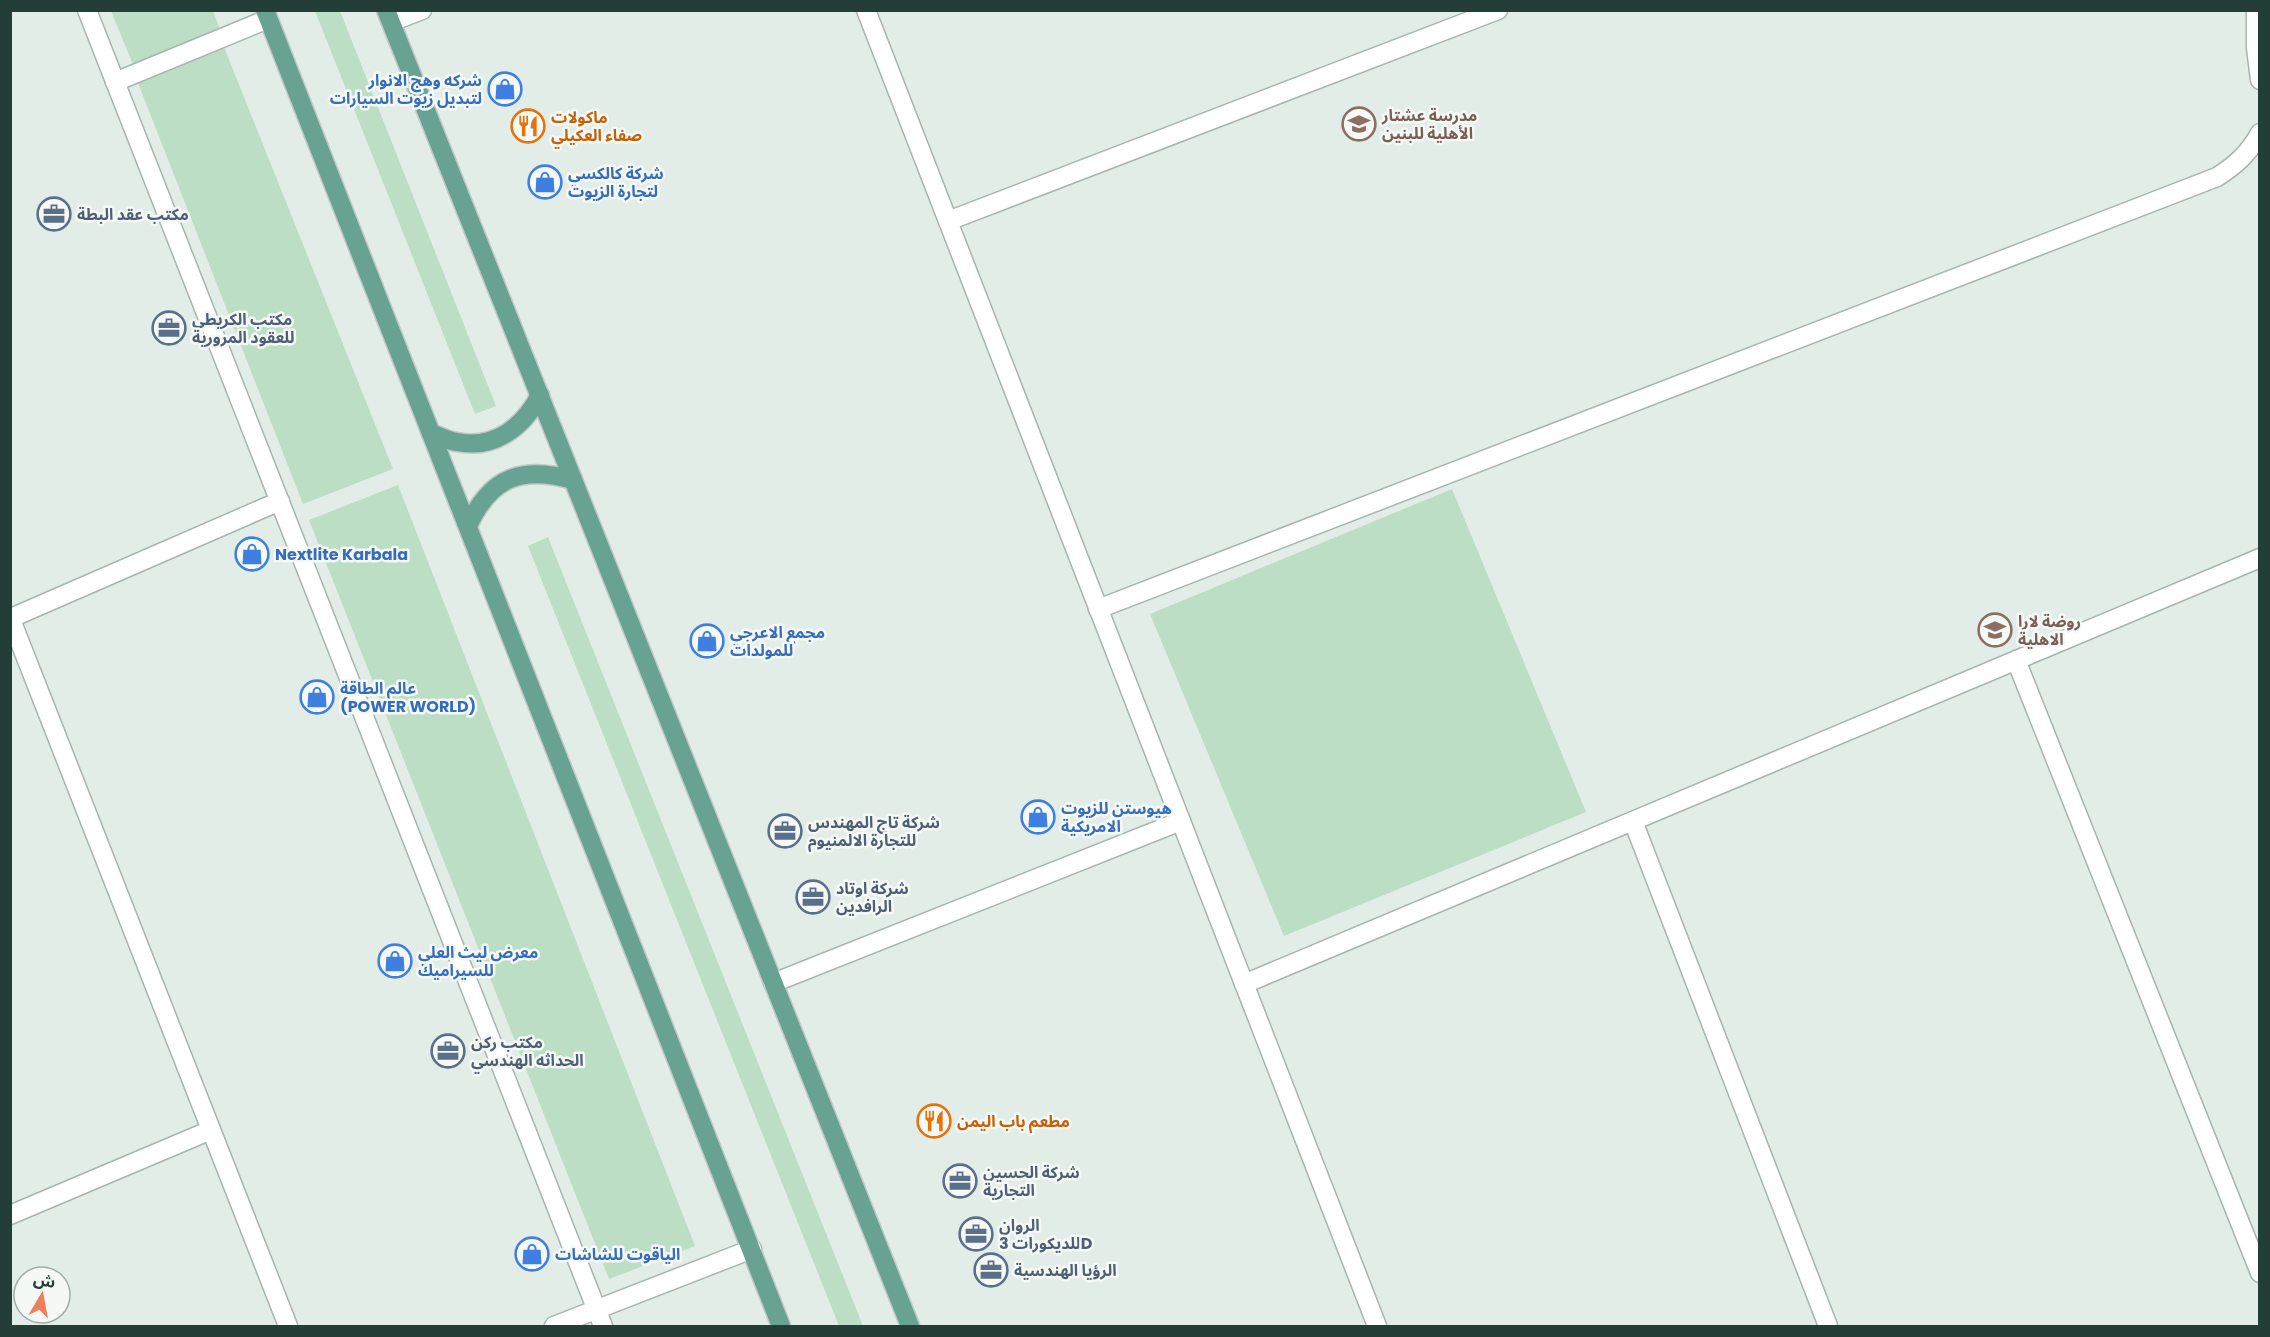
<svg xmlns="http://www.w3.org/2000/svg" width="2270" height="1337" viewBox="0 0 2270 1337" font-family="Poppins,'Noto Sans Arabic',sans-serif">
  <rect width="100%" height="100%" fill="#e3ede8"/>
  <g fill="#bcdec5">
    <path d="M111 11H213L221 32 134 67Z"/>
    <path d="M315 11H340L496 406 475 414Z"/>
    <path d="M224 47 393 469 303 504 138 83Z"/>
    <path d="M398 485 695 1246 609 1279 309 520Z"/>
    <path d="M1452 489 1586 812 1284 936 1150 614Z"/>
    <path d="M548 537 863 1326H839L528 546Z"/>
  </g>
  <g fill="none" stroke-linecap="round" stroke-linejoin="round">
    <defs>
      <g id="minor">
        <path d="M87 10 603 1326"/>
        <path d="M866 10 1377 1326"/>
        <path d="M115 82 268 19"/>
        <path d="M948 221 1498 10"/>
        <path d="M1098 609 2217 177C2236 165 2249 153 2260 133"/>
        <path d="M10 617 288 1326"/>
        <path d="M11 618 280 501"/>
        <path d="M2016 660 2260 1273"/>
        <path d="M1633 821 1828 1326"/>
        <path d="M773 983 1181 821"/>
        <path d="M1244 984 2260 558"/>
        <path d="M10 1215 211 1130"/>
        <path d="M554 1326 752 1249"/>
      </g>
      <path id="tertiary" d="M2256 10V48L2260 80"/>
      <path id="secondary" d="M391 22 422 10"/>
      <g id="primary">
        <path d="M265 10 781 1326"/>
        <path d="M386 10 910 1326"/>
        <path d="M431 433C439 436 448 441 457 442 495 450 524 426 540 395"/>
        <path d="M468 526C491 476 522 466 573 480"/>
      </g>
    </defs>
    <use href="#minor" stroke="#a6b5af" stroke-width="21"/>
    <use href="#tertiary" stroke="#a6b5af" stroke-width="21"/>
    <use href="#secondary" stroke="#a2b9b0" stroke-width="21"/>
    <use href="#primary" stroke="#c1c9c7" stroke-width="21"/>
    <use href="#minor" stroke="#fff" stroke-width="18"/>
    <use href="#tertiary" stroke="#fff" stroke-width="18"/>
    <use href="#secondary" stroke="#fff" stroke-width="18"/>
    <use href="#primary" stroke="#68a292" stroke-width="18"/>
  </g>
  <defs>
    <symbol id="shop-ring" viewBox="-11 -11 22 22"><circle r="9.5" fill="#f4f9f6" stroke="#3f7fe0" stroke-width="1.5"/><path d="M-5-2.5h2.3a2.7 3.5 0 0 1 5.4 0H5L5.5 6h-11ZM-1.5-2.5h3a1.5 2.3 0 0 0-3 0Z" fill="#3f7fe0"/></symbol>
    <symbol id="school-ring" viewBox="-11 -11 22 22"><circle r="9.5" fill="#f4f9f6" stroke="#8d6e63" stroke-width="1.5"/><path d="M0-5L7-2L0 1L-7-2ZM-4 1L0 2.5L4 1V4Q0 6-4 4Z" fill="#8d6e63"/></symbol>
    <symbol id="restaurant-ring" viewBox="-11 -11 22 22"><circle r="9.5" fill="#f4f9f6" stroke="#e8710a" stroke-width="1.5"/><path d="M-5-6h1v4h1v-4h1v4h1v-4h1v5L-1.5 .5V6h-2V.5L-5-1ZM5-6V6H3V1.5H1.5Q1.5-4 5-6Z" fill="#e8710a"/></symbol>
    <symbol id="office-ring" viewBox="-11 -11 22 22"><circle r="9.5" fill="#f4f9f6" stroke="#5c6f8a" stroke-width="1.5"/><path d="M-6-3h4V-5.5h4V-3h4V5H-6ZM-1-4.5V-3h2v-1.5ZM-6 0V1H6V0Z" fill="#5c6f8a"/></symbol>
  </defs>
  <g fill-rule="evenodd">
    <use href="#shop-ring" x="486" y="70" width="38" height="38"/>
    <use href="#school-ring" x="1340" y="105" width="38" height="38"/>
    <use href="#restaurant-ring" x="509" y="107" width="38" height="38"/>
    <use href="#shop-ring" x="526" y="163" width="38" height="38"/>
    <use href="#office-ring" x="35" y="195" width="38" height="38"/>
    <use href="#office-ring" x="150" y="309" width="38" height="38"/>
    <use href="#shop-ring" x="233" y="535" width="38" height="38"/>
    <use href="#school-ring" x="1976" y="611" width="38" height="38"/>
    <use href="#shop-ring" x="688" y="622" width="38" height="38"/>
    <use href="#shop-ring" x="298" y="678" width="38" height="38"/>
    <use href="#shop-ring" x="1019" y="798" width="38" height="38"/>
    <use href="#office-ring" x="766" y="812" width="38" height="38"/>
    <use href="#office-ring" x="794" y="878" width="38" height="38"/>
    <use href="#shop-ring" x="376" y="942" width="38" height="38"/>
    <use href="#office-ring" x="429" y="1032" width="38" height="38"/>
    <use href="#restaurant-ring" x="915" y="1102" width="38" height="38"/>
    <use href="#office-ring" x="941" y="1162" width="38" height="38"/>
    <use href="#office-ring" x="957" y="1215" width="38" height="38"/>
    <use href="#shop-ring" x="513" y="1235" width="38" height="38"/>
    <use href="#office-ring" x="972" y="1251" width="38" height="38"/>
  </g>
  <g text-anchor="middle" stroke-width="5" stroke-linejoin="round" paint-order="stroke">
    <g font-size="16" font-weight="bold" fill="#366cbe" stroke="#f4f9f6" text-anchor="start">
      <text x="482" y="86" text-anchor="end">شركه وهج الانوار<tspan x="482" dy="18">لتبديل زيوت السيارات</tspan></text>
      <text x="568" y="179">شركة كالكسي<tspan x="568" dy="18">لتجارة الزيوت</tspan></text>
      <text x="275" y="560">Nextlite Karbala</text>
      <text x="730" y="638">مجمع الاعرجي<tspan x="730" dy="18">للمولدات</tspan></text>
      <text x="340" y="694">عالم الطاقة<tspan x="340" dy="18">(POWER WORLD)</tspan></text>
      <text x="1061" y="814">هيوستن للزيوت<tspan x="1061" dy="18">الامريكية</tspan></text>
      <text x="418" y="958">معرض ليث العلي<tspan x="418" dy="18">للسيراميك</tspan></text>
      <text x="555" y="1260">الياقوت للشاشات</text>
    </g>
    <g font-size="16" font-weight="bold" fill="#785e54" stroke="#f4f9f6" text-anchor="start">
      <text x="1382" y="121">مدرسة عشتار<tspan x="1382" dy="18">الأهلية للبنين</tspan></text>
      <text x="2018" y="627">روضة لارا<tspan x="2018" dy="18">الاهلية</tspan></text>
    </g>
    <g font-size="16" font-weight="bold" fill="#c56008" stroke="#f4f9f6" text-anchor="start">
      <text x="551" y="123">ماكولات<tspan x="551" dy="18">صفاء العكيلي</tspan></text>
      <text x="957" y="1127">مطعم باب اليمن</text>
    </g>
    <g font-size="16" font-weight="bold" fill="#4e5e75" stroke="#f4f9f6" text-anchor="start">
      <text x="77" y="220">مكتب عقد البطة</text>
      <text x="192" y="325">مكتب الكريطي<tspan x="192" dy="18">للعقود المرورية</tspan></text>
      <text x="808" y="828">شركة تاج المهندس<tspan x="808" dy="18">للتجارة الالمنيوم</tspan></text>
      <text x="836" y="894">شركة اوتاد<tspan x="836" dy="18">الرافدين</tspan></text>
      <text x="471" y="1048">مكتب ركن<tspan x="471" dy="18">الحداثه الهندسي</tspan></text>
      <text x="983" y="1178">شركة الحسين<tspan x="983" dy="18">التجارية</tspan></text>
      <text x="999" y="1231">الروان<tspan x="999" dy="18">للديكورات 3D</tspan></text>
      <text x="1014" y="1276">الرؤيا الهندسية</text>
    </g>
  </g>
  <rect width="2270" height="1337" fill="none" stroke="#233e36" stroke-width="24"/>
  <g transform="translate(42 1295) rotate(10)"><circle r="28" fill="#f4f9f6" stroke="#a0aea9" stroke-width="1.5"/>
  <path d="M0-4.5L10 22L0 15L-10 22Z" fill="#f17e5d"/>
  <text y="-9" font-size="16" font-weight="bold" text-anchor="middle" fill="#233e36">ش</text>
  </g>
</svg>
